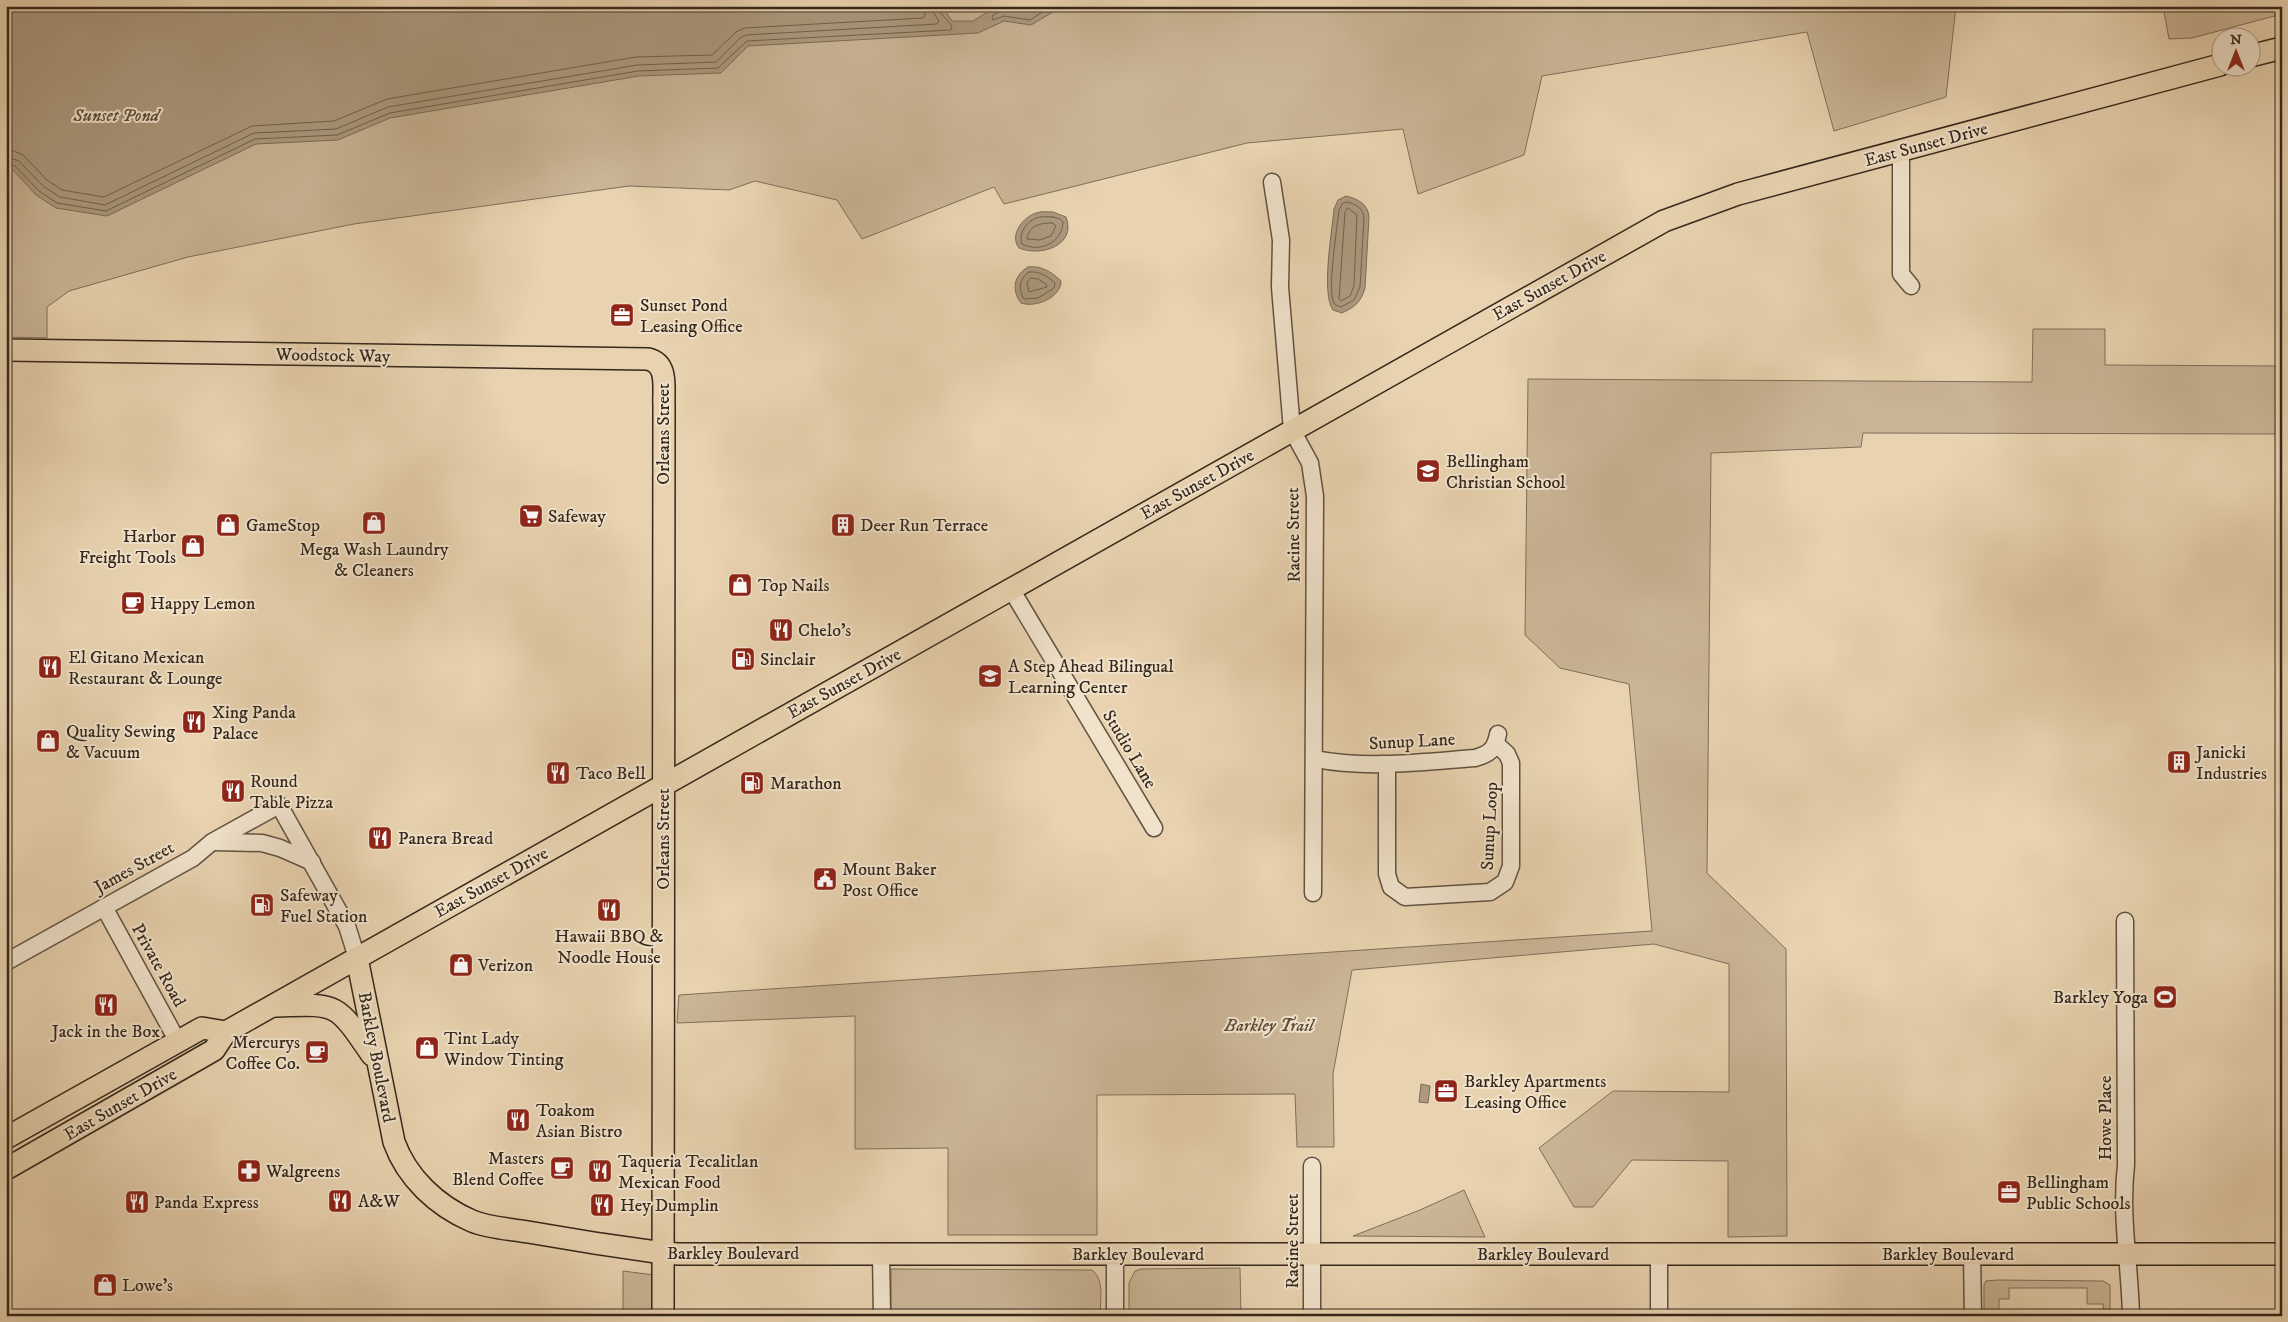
<svg xmlns="http://www.w3.org/2000/svg" width="2288" height="1322" viewBox="0 0 2288 1322" font-family="'IM FELL DW Pica',serif">
  <rect width="100%" height="100%" fill="#e8d2af"/>
  <filter id="stains"><feTurbulence type="fractalNoise" baseFrequency=".004" numOctaves="4"/><feColorMatrix values="0 0 0 0 .2 0 0 0 0 .09 0 0 0 0 .02 0 0 0 .5 -.17"/></filter>
  <radialGradient id="worn" r=".72"><stop offset=".6" stop-color="#630" stop-opacity="0"/><stop offset="1" stop-color="#630" stop-opacity=".3"/></radialGradient>
  <g fill="#cab596" stroke="#806e59">
    <path d="M6 6H1956L1946 97 1834 131 1807 32 1542 76 1524 155 1418 194 1403 129 1247 143 1004 204 994 187 862 239 837 200 755 181 729 190 629 186 354 224 188 257 69 291 47 307V338L6 337Z"/>
    <path d="M2163 6H2282V14L2192 38 2169 39Z"/>
    <path d="M2033 329H2105V365L2282 366V434L1863 433 1861 447 1711 453 1707 873 1786 949 1787 1236 1728 1237V1161L1632 1160 1593 1207H1574L1539 1148 1613 1091 1729 1092V964L1654 944 1352 970 1333 1074 1334 1147H1297L1295 1094 1097 1095V1235H948V1148L855 1149V1016L677 1023 679 995 1652 931 1629 684 1560 668 1525 635 1528 379 2032 382Z"/>
    <path d="M1464 1190 1485 1237 1353 1236 1420 1210Z"/>
    <path d="M1240 1268 1241 1316H1129V1283L1135 1271 1141 1269Z"/>
    <path d="M891 1269 1092 1270C1105 1280 1100 1301 1100 1316H891Z"/>
    <path d="M623 1271 654 1275V1316H623Z"/>
    <path d="M1997 1280 2103 1281 2110 1285V1316H2104L2103 1304H2087V1288H2009V1299H1999V1316H1984V1285L1986 1281Z"/>
  </g>
  <g fill="#ab987d" stroke="#7c6b56">
    <path d="M6 6H942L952 21H973L997 6H1063L1031 25 1004 21 978 33 748 46 721 73 639 76 390 118 338 140 256 144 107 216 56 208 36 195 12 169 6 179Z"/>
    <path d="M1346 196C1358 199 1368 204 1369 217L1365 288C1361 302 1355 307 1342 313L1333 310C1321 293 1332 232 1334 209L1338 200Z"/>
    <path d="M1053 212 1066 217C1077 246 1040 257 1019 248 1009 235 1023 217 1036 213 1041 211 1047 212 1053 212Z"/>
    <path d="M1028 267C1040 265 1052 272 1061 281 1061 298 1035 308 1021 303 1011 290 1014 275 1028 267Z"/>
    <path d="M1421 1084 1430 1086 1428 1103 1419 1102Z"/>
  </g>
  <g fill="none" stroke-linecap="round" stroke-linejoin="round">
    <g stroke="#70604c" stroke-width="1">
      <path d="M1000 6 999 12 992 16 993 20 1004 16 1030 20 1052 6"/>
      <path d="M6 152 14 151 23 155 47 180 62 190 104 197 252 126 334 121 387 99 636 57 712 55 736 32 745 28 923 18 925 15 924 6"/>
      <path d="M6 160 13 159 19 161 43 186 60 197 105 205 254 133 336 129 388 107 637 65 716 62 740 38 746 35 937 24 939 21 933 12 932 6"/>
      <path d="M6 168 10 165 15 166 39 191 57 203 106 211 255 139 337 135 390 113 638 71 718 68 747 41 951 30 952 26 939 11 938 6"/>
      <path d="M1347 202C1356 204 1363 208 1364 218L1360 287 1354 300 1341 307C1337 306 1334 305 1333 300 1328 285 1337 229 1339 210L1342 204Z"/>
      <path d="M1348 208 1357 215 1354 286 1350 296 1341 301 1339 299 1345 212Z"/>
      <path d="M1053 217 1060 219 1063 222C1062 243 1040 253 1022 244 1018 233 1027 222 1036 218 1041 216 1048 217 1053 217Z"/>
      <path d="M1052 223 1056 226 1051 236 1040 240 1027 239C1029 225 1040 223 1052 223Z"/>
      <path d="M1029 272C1040 271 1047 276 1055 283L1054 288 1038 298 1024 299C1018 289 1019 279 1029 272Z"/>
      <path d="M1031 278 1038 279 1046 284 1047 287 1029 292 1027 283Z"/>
    </g>
    <defs>
      <g id="minor">
        <path d="M1901 151V274L1911 286"/>
        <path d="M1272 182 1281 240 1280 287 1292 430 1310 463 1315 496 1313 893"/>
        <path d="M1011 589 1154 828"/>
        <path d="M1315 759C1367 769 1422 762 1475 758 1490 754 1495 749 1498 734"/>
        <path d="M1387 765V874L1391 887 1405 897 1490 892 1505 882 1511 866V763L1507 754 1496 744"/>
        <path d="M214 842 262 843 280 848 312 862"/>
        <path d="M104 907 178 1042"/>
        <path d="M2125 921 2126 1165C2120 1216 2130 1265 2131 1316"/>
        <path d="M6 962 193 858 212 842 279 805 347 926 357 958"/>
        <path d="M1312 1166V1316"/>
        <path d="M881 1254 882 1316"/>
        <path d="M1659 1254V1316"/>
        <path d="M1972 1254 1973 1316"/>
        <path d="M1115 1316V1254"/>
      </g>
      <g id="major">
        <path d="M2250 56 2282 48"/>
        <path d="M6 350 648 359C669 364 663 388 664 406L663 1316"/>
        <path d="M357 958 394 1142C407 1178 437 1206 472 1221 489 1228 510 1229 528 1232 573 1240 618 1247 663 1253L679 1254H2282"/>
        <path d="M273 1006C338 1004 335 1001 372 1055"/>
        <path d="M6 1138 202 1028 226 1032"/>
        <path d="M6 1169 214 1050 226 1032 1664 221 1738 194 2220 65"/>
      </g>
    </defs>
    <use href="#minor" stroke="#625241" stroke-width="19"/>
    <use href="#major" stroke="#35281c" stroke-width="24"/>
    <use href="#minor" stroke="#f0e2cb" stroke-width="16"/>
    <use href="#major" stroke="#e8d2af" stroke-width="21"/>
  </g>
  <defs>
    <symbol id="office-square" viewBox="-11 -11 22 22"><rect x="-9" y="-9" width="18" height="18" rx="4" fill="#8f2418" stroke="#f0e2cb"/><path d="M-6-3h4V-5.5h4V-3h4V5H-6ZM-1-4.5V-3h2v-1.5ZM-6 0V1H6V0Z" fill="#fff"/></symbol>
    <symbol id="school-square" viewBox="-11 -11 22 22"><rect x="-9" y="-9" width="18" height="18" rx="4" fill="#8f2418" stroke="#f0e2cb"/><path d="M0-5L7-2L0 1L-7-2ZM-4 1L0 2.5L4 1V4Q0 6-4 4Z" fill="#fff"/></symbol>
    <symbol id="supermarket-square" viewBox="-11 -11 22 22"><rect x="-9" y="-9" width="18" height="18" rx="4" fill="#8f2418" stroke="#f0e2cb"/><path d="M-6-5.5h2.5l.6 2H6L4.5 2H-2.5L-4.4-4H-6ZM-1.5 3.2a1.3 1.3 0 1 0 .1 0ZM3 3.2a1.3 1.3 0 1 0 .1 0Z" fill="#fff"/></symbol>
    <symbol id="shop-square" viewBox="-11 -11 22 22"><rect x="-9" y="-9" width="18" height="18" rx="4" fill="#8f2418" stroke="#f0e2cb"/><path d="M-5-2.5h2.3a2.7 3.5 0 0 1 5.4 0H5L5.5 6h-11ZM-1.5-2.5h3a1.5 2.3 0 0 0-3 0Z" fill="#fff"/></symbol>
    <symbol id="building-square" viewBox="-11 -11 22 22"><rect x="-9" y="-9" width="18" height="18" rx="4" fill="#8f2418" stroke="#f0e2cb"/><path d="M-4-6H4V6H1V3H-1V6H-4ZM-2.5-4.3h1.7v1.8h-1.7ZM.8-4.3h1.7v1.8H.8ZM-2.5-1h1.7V.8h-1.7ZM.8-1h1.7V.8H.8Z" fill="#fff"/></symbol>
    <symbol id="cafe-square" viewBox="-11 -11 22 22"><rect x="-9" y="-9" width="18" height="18" rx="4" fill="#8f2418" stroke="#f0e2cb"/><path d="M-5.5-4.5H6V0H3Q3 3.5 0 3.5H-2.5Q-5.5 3.5-5.5 0ZM3-3.2v2h1.7v-2ZM-6 4.5H4V6H-6Z" fill="#fff"/></symbol>
    <symbol id="restaurant-square" viewBox="-11 -11 22 22"><rect x="-9" y="-9" width="18" height="18" rx="4" fill="#8f2418" stroke="#f0e2cb"/><path d="M-5-6h1v4h1v-4h1v4h1v-4h1v5L-1.5 .5V6h-2V.5L-5-1ZM5-6V6H3V1.5H1.5Q1.5-4 5-6Z" fill="#fff"/></symbol>
    <symbol id="fuel-square" viewBox="-11 -11 22 22"><rect x="-9" y="-9" width="18" height="18" rx="4" fill="#8f2418" stroke="#f0e2cb"/><path d="M-5.5-6h7V0h2V4h1.3V-2.5L3-4.5l.8-.8L6-3V5H2.5V1h-1V6h-7ZM-4.2-4.7v3.2H.2V-4.7Z" fill="#fff"/></symbol>
    <symbol id="civic-square" viewBox="-11 -11 22 22"><rect x="-9" y="-9" width="18" height="18" rx="4" fill="#8f2418" stroke="#f0e2cb"/><path d="M-.6-6.5H3V-4.5H.6V-3L4-1V1h2V6H-6V1h2V-1L-.6-3ZM-1.2 2.5V6h2.4V2.5Z" fill="#fff"/></symbol>
    <symbol id="stadium-square" viewBox="-11 -11 22 22"><rect x="-9" y="-9" width="18" height="18" rx="4" fill="#8f2418" stroke="#f0e2cb"/><path d="M0-5a6.5 5 0 1 0 0 10a6.5 5 0 1 0 0-10ZM-3.5-1.8h7v3.6h-7Z" fill="#fff"/></symbol>
    <symbol id="pharmacy-square" viewBox="-11 -11 22 22"><rect x="-9" y="-9" width="18" height="18" rx="4" fill="#8f2418" stroke="#f0e2cb"/><path d="M-2-6h4v4h4v4h-4v4h-4v-4h-4v-4h4Z" fill="#fff"/></symbol>
  </defs>
  <g fill-rule="evenodd">
    <use href="#office-square" x="608" y="301" width="28" height="28"/>
    <use href="#school-square" x="1414" y="457" width="28" height="28"/>
    <use href="#supermarket-square" x="517" y="502" width="28" height="28"/>
    <use href="#shop-square" x="360" y="509" width="28" height="28"/>
    <use href="#shop-square" x="214" y="511" width="28" height="28"/>
    <use href="#building-square" x="829" y="511" width="28" height="28"/>
    <use href="#shop-square" x="179" y="532" width="28" height="28"/>
    <use href="#shop-square" x="726" y="571" width="28" height="28"/>
    <use href="#cafe-square" x="119" y="589" width="28" height="28"/>
    <use href="#restaurant-square" x="767" y="616" width="28" height="28"/>
    <use href="#fuel-square" x="729" y="645" width="28" height="28"/>
    <use href="#restaurant-square" x="36" y="653" width="28" height="28"/>
    <use href="#school-square" x="976" y="662" width="28" height="28"/>
    <use href="#restaurant-square" x="180" y="708" width="28" height="28"/>
    <use href="#shop-square" x="34" y="727" width="28" height="28"/>
    <use href="#building-square" x="2165" y="748" width="28" height="28"/>
    <use href="#restaurant-square" x="544" y="759" width="28" height="28"/>
    <use href="#fuel-square" x="738" y="769" width="28" height="28"/>
    <use href="#restaurant-square" x="219" y="777" width="28" height="28"/>
    <use href="#restaurant-square" x="366" y="824" width="28" height="28"/>
    <use href="#civic-square" x="811" y="865" width="28" height="28"/>
    <use href="#fuel-square" x="248" y="891" width="28" height="28"/>
    <use href="#restaurant-square" x="595" y="896" width="28" height="28"/>
    <use href="#shop-square" x="447" y="951" width="28" height="28"/>
    <use href="#stadium-square" x="2151" y="983" width="28" height="28"/>
    <use href="#restaurant-square" x="92" y="991" width="28" height="28"/>
    <use href="#shop-square" x="413" y="1034" width="28" height="28"/>
    <use href="#cafe-square" x="303" y="1038" width="28" height="28"/>
    <use href="#office-square" x="1432" y="1077" width="28" height="28"/>
    <use href="#restaurant-square" x="504" y="1106" width="28" height="28"/>
    <use href="#cafe-square" x="548" y="1154" width="28" height="28"/>
    <use href="#pharmacy-square" x="235" y="1157" width="28" height="28"/>
    <use href="#restaurant-square" x="586" y="1157" width="28" height="28"/>
    <use href="#office-square" x="1995" y="1178" width="28" height="28"/>
    <use href="#restaurant-square" x="326" y="1187" width="28" height="28"/>
    <use href="#restaurant-square" x="123" y="1188" width="28" height="28"/>
    <use href="#restaurant-square" x="588" y="1191" width="28" height="28"/>
    <use href="#shop-square" x="91" y="1271" width="28" height="28"/>
  </g>
  <g text-anchor="middle" stroke-width="4" stroke-linejoin="round" paint-order="stroke">
    <g font-size="18" font-style="italic" fill="#5a4b3a" stroke="#f0e2cb">
      <text x="116" y="121">Sunset Pond</text>
      <text x="1269" y="1031">Barkley Trail</text>
    </g>
    <g font-size="18" fill="#35281c" stroke="#f0e2cb">
      <text transform="translate(1926 144) rotate(-15)" y="6">East Sunset Drive</text>
      <text transform="translate(1549 285) rotate(-29)" y="6">East Sunset Drive</text>
      <text transform="translate(333 355) rotate(1)" y="6">Woodstock Way</text>
      <text transform="translate(663 434) rotate(-90)" y="6">Orleans Street</text>
      <text transform="translate(1197 484) rotate(-29)" y="6">East Sunset Drive</text>
      <text transform="translate(1293 535) rotate(-91)" y="6">Racine Street</text>
      <text transform="translate(844 683) rotate(-29)" y="6">East Sunset Drive</text>
      <text transform="translate(1412 741) rotate(-3)" y="6">Sunup Lane</text>
      <text transform="translate(1130 749) rotate(59)" y="6">Studio Lane</text>
      <text transform="translate(1489 826) rotate(-87)" y="6">Sunup Loop</text>
      <text transform="translate(663 839) rotate(-90)" y="6">Orleans Street</text>
      <text transform="translate(134 867) rotate(-29)" y="6">James Street</text>
      <text transform="translate(491 882) rotate(-29)" y="6">East Sunset Drive</text>
      <text transform="translate(159 965) rotate(61)" y="6">Private Road</text>
      <text transform="translate(377 1057) rotate(79)" y="6">Barkley Boulevard</text>
      <text transform="translate(120 1104) rotate(-30)" y="6">East Sunset Drive</text>
      <text transform="translate(2105 1118) rotate(-90)" y="6">Howe Place</text>
      <text transform="translate(1292 1241) rotate(-90)" y="6">Racine Street</text>
      <text x="733" y="1259">Barkley Boulevard</text>
      <text x="1138" y="1260">Barkley Boulevard</text>
      <text x="1543" y="1260">Barkley Boulevard</text>
      <text x="1948" y="1260">Barkley Boulevard</text>
    </g>
    <g font-size="18" fill="#35281c" stroke="#f0e2cb" text-anchor="start">
      <text x="640" y="311">Sunset Pond<tspan x="640" dy="21">Leasing Office</tspan></text>
      <text x="1446" y="467">Bellingham<tspan x="1446" dy="21">Christian School</tspan></text>
      <text x="548" y="522">Safeway</text>
      <text x="246" y="531">GameStop</text>
      <text x="860" y="531">Deer Run Terrace</text>
      <text x="176" y="542" text-anchor="end">Harbor<tspan x="176" dy="21">Freight Tools</tspan></text>
      <text x="374" y="555" text-anchor="middle">Mega Wash Laundry<tspan x="374" dy="21">&amp; Cleaners</tspan></text>
      <text x="758" y="591">Top Nails</text>
      <text x="150" y="609">Happy Lemon</text>
      <text x="798" y="636">Chelo's</text>
      <text x="68" y="663">El Gitano Mexican<tspan x="68" dy="21">Restaurant &amp; Lounge</tspan></text>
      <text x="760" y="665">Sinclair</text>
      <text x="1008" y="672">A Step Ahead Bilingual<tspan x="1008" dy="21">Learning Center</tspan></text>
      <text x="212" y="718">Xing Panda<tspan x="212" dy="21">Palace</tspan></text>
      <text x="66" y="737">Quality Sewing<tspan x="66" dy="21">&amp; Vacuum</tspan></text>
      <text x="2196" y="758">Janicki<tspan x="2196" dy="21">Industries</tspan></text>
      <text x="576" y="779">Taco Bell</text>
      <text x="250" y="787">Round<tspan x="250" dy="21">Table Pizza</tspan></text>
      <text x="770" y="789">Marathon</text>
      <text x="398" y="844">Panera Bread</text>
      <text x="842" y="875">Mount Baker<tspan x="842" dy="21">Post Office</tspan></text>
      <text x="280" y="901">Safeway<tspan x="280" dy="21">Fuel Station</tspan></text>
      <text x="609" y="942" text-anchor="middle">Hawaii BBQ &amp;<tspan x="609" dy="21">Noodle House</tspan></text>
      <text x="478" y="971">Verizon</text>
      <text x="2148" y="1003" text-anchor="end">Barkley Yoga</text>
      <text x="106" y="1037" text-anchor="middle">Jack in the Box</text>
      <text x="444" y="1044">Tint Lady<tspan x="444" dy="21">Window Tinting</tspan></text>
      <text x="300" y="1048" text-anchor="end">Mercurys<tspan x="300" dy="21">Coffee Co.</tspan></text>
      <text x="1464" y="1087">Barkley Apartments<tspan x="1464" dy="21">Leasing Office</tspan></text>
      <text x="536" y="1116">Toakom<tspan x="536" dy="21">Asian Bistro</tspan></text>
      <text x="544" y="1164" text-anchor="end">Masters<tspan x="544" dy="21">Blend Coffee</tspan></text>
      <text x="618" y="1167">Taqueria Tecalitlan<tspan x="618" dy="21">Mexican Food</tspan></text>
      <text x="266" y="1177">Walgreens</text>
      <text x="2026" y="1188">Bellingham<tspan x="2026" dy="21">Public Schools</tspan></text>
      <text x="358" y="1207">A&amp;W</text>
      <text x="154" y="1208">Panda Express</text>
      <text x="620" y="1211">Hey Dumplin</text>
      <text x="122" y="1291">Lowe's</text>
    </g>
  </g>
  <rect width="2288" height="1322" fill="none" stroke="#e8d2af" stroke-width="25"/>
  <rect x="8" y="8" width="2273" height="1307" fill="none" stroke="#35281c" stroke-width="2.5"/>
  <rect x="12" y="12" width="2263" height="1297" fill="none" stroke="#35281c"/>
  <g transform="translate(2236 52)"><circle r="24" fill="#f0e2cb" stroke="#a59885"/>
  <path d="M0-4L9 19L0 12L-9 19Z" fill="#8f2418"/>
  <text y="-8" font-size="14" font-weight="bold" text-anchor="middle" fill="#35281c">N</text>
  </g>
  <rect width="100%" height="100%" filter="url(#stains)"/>
  <rect width="100%" height="100%" fill="url(#worn)"/>
</svg>
